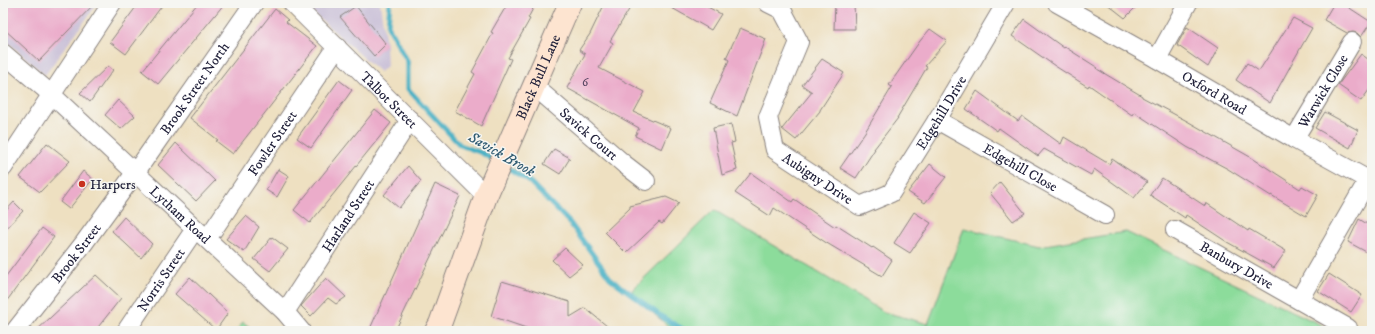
<svg xmlns="http://www.w3.org/2000/svg" width="1375" height="334" viewBox="0 0 1375 334" font-family="'IM FELL DW Pica',serif">
  <rect width="100%" height="100%" fill="#f6f6f2"/>
  <filter id="ink" filterUnits="userSpaceOnUse"><feTurbulence type="fractalNoise" baseFrequency=".025" numOctaves="2"/><feDisplacementMap in="SourceGraphic" scale="8" xChannelSelector="R" yChannelSelector="G"/><feConvolveMatrix kernelMatrix="1 2 1 2 8 2 1 2 1" color-interpolation-filters="sRGB"/></filter>
  <filter id="wash" filterUnits="userSpaceOnUse"><feTurbulence type="fractalNoise" baseFrequency=".012" numOctaves="4" result="noise"/><feDisplacementMap in="SourceGraphic" scale="16" xChannelSelector="R" yChannelSelector="G"/><feGaussianBlur stdDeviation="0.9" result="paint"/><feColorMatrix in="noise" values="0 0 0 0 0 0 0 0 0 0 0 0 0 0 0 0 0 1.4 0 .05"/><feComposite in="paint" operator="in"/></filter>
  <g filter="url(#wash)">
    <rect width="100%" height="100%" fill="#eee0c1"/>
    <g fill="#c9bfd7">
      <path d="M3 3H98L45 75 3 38Z"/>
      <path d="M302 3H380L386 44 387 66 380 72Z"/>
    </g>
    <g fill="#8cdc9b" stroke="#577f6b">
      <path d="M714 210 884 312 928 324 964 228 1039 246 1126 232 1334 331H674L631 294 633 289Z"/>
      <path d="M243 322 255 331H236Z"/>
    </g>
    <g fill="none" stroke-linecap="round" stroke-linejoin="round">
      <g stroke="#46b0c4" stroke-width="5">
        <path d="M390 3 388 26 408 62V89L460 145 482 153 496 161"/>
        <path d="M505 166 530 182 570 223 610 278 662 317 686 331"/>
      </g>
    </g>
    <g id="blocks">
      <g fill="#ebacca">
        <path d="M3 3H95L39 61 3 28Z"/>
        <path d="M139 3H164L126 54 110 42Z"/>
        <path d="M198 3H225L158 84 142 71Z"/>
        <path d="M508 3H536L528 18 530 19 508 58 511 59 481 126 455 111 475 74 472 72 493 33 491 32Z"/>
        <path d="M605 3H633L610 41 613 43 599 68 645 92 634 112 671 128 662 149 635 136 639 128 567 88 585 54 579 50 590 34Z"/>
        <path d="M663 3H700L721 14 711 30Z"/>
        <path d="M835 3H854L855 29H834Z"/>
        <path d="M1106 3H1140L1125 18Z"/>
        <path d="M1334 3H1342L1371 22 1361 37 1357 33 1353 32 1347 33 1324 20Z"/>
        <path d="M356 6 386 44 374 56 340 17Z"/>
        <path d="M275 9 288 20 286 22 317 46 233 154 216 141 218 140 190 118Z"/>
        <path d="M1293 18 1312 28 1292 63 1270 103 1236 80 1247 63 1259 71Z"/>
        <path d="M1024 19 1064 48 1065 47 1098 68 1097 69 1142 96V97L1187 121 1252 158 1300 189 1302 186 1318 195 1306 216 1271 195V196L1228 169 1187 147 1134 112 1132 115 1089 85 1088 87 1055 66 1012 36Z"/>
        <path d="M1187 27 1218 48 1208 67 1177 45Z"/>
        <path d="M740 28 766 39 737 116 710 103 729 60 726 58Z"/>
        <path d="M930 29 947 41 925 66 927 67 897 118H898L874 149H875L856 178 840 168 865 132 892 87 889 85 920 41Z"/>
        <path d="M1361 54 1372 62V86L1361 101 1338 85Z"/>
        <path d="M822 59 844 73 820 110V111L796 140 782 129 812 92 802 85Z"/>
        <path d="M108 66 113 70 90 102 80 93Z"/>
        <path d="M339 80 352 90 311 148 297 138Z"/>
        <path d="M977 91 1018 121 1022 116 1061 144 1064 137 1109 164 1112 159 1147 182 1134 198 1094 169 1091 175 1044 149 1038 156 999 128 997 131 966 109Z"/>
        <path d="M118 100 135 116 121 129 105 115Z"/>
        <path d="M375 110 391 123 310 223 294 210Z"/>
        <path d="M1325 112 1358 130 1350 148 1315 128Z"/>
        <path d="M731 124 735 142 731 143 737 170 722 175 713 128Z"/>
        <path d="M47 143 70 161 40 192 20 177Z"/>
        <path d="M176 143 215 181 196 201 158 165Z"/>
        <path d="M554 149 570 158 560 174 544 164Z"/>
        <path d="M930 164 946 177 925 203 908 192Z"/>
        <path d="M408 166 421 181 399 208 384 195Z"/>
        <path d="M278 169 289 176 277 197 266 190Z"/>
        <path d="M83 171 93 179 69 209 60 202Z"/>
        <path d="M751 173 792 202 794 199 835 227 836 225 872 248 873 247 892 260 882 276 825 242 774 208 770 216 735 193Z"/>
        <path d="M1162 178 1205 206 1206 203 1248 231 1249 229 1286 251 1274 268 1227 242 1186 215 1185 218 1150 195Z"/>
        <path d="M1000 182 1025 213 1013 221 990 193Z"/>
        <path d="M435 184 460 196 395 331H369Z"/>
        <path d="M666 197 679 203 662 224 659 222 626 253 605 232 630 208V206Z"/>
        <path d="M14 202 23 211 3 232V214Z"/>
        <path d="M914 212 931 223 910 253 894 243Z"/>
        <path d="M246 216 259 227 244 252 226 239Z"/>
        <path d="M124 217 152 244 141 258 112 231Z"/>
        <path d="M1359 219 1372 227V255L1348 242Z"/>
        <path d="M42 228 54 237 3 306V280Z"/>
        <path d="M272 237 288 249 270 271 254 259Z"/>
        <path d="M565 248 583 265 569 276 552 260Z"/>
        <path d="M1329 274 1362 295 1351 312 1318 291Z"/>
        <path d="M96 275 121 298 95 331H36Z"/>
        <path d="M190 277 228 313 216 330 175 294Z"/>
        <path d="M326 278 346 297 336 304 328 298 311 316 301 306Z"/>
        <path d="M502 281 570 302V317L585 308 613 331H535L491 316Z"/>
      </g>
    </g>
  </g>
  <g filter="url(#ink)">
    <use href="#blocks" fill-opacity="0" stroke="#88817e" stroke-width="1"/>
    <g fill="none" stroke-linecap="round" stroke-linejoin="round">
      <defs>
        <g id="street">
          <path id="s1" d="M292 3 486 196"/>
          <path id="s2" d="M768 3 782 10 799 42 768 117 775 150 860 206 891 193 937 120 1006 3"/>
          <path id="s3" d="M1057 3 1157 59 1294 139 1372 182"/>
          <path id="s4" d="M3 53 52 95 285 312 301 331"/>
          <path d="M1157 59 1188 3"/>
          <path id="s5" d="M534 86 624 164 646 181"/>
          <path id="s6" d="M937 120 1105 215"/>
          <path id="s7" d="M1294 139 1352 42"/>
          <path d="M3 168 112 3"/>
          <path id="s8" d="M1175 230 1348 328"/>
          <path id="s9" d="M207 239 337 47"/>
          <path d="M1299 300 1368 180"/>
          <path id="s10" d="M285 312 410 120"/>
          <path id="s11" d="M15 331 84 243 135 173 254 3"/>
          <path id="s12" d="M126 331 195 229"/>
        </g>
        <g id="secondary">
          <path id="s13" d="M436 331 440 324 486 196 570 3"/>
        </g>
      </defs>
      <use href="#street" stroke="#88817e" stroke-width="20"/>
      <use href="#secondary" stroke="#88817e" stroke-width="24"/>
      <use href="#street" stroke="#fff" stroke-width="18"/>
      <use href="#secondary" stroke="#fde4d0" stroke-width="22"/>
    </g>
  </g>
  <circle fill="#c8321e" stroke="#f6f6f2" stroke-width="1.5" cx="82" cy="184" r="4"/>
  <g text-anchor="middle" stroke-width="3" stroke-linejoin="round" paint-order="stroke">
    <g font-size="12" fill="#54445f">
      <text x="585" y="86">6</text>
    </g>
    <g font-size="14" fill="#22223b" stroke="#f6f6f2">
      <text dy="5" stroke="none"><textPath href="#s13" startOffset="274">Black Bull Lane</textPath></text>
      <text dy="5" stroke="none"><textPath href="#s11" startOffset="302">Brook Street North</textPath></text>
      <text dy="5" stroke="none"><textPath href="#s7" startOffset="56">Warwick Close</textPath></text>
      <text dy="5" stroke="none"><textPath href="#s3" startOffset="181">Oxford Road</textPath></text>
      <text dy="5" stroke="none"><textPath href="#s1" startOffset="137">Talbot Street</textPath></text>
      <text dy="5" stroke="none"><textPath href="#s2" startOffset="397">Edgehill Drive</textPath></text>
      <text dy="5" stroke="none"><textPath href="#s5" startOffset="73">Savick Court</textPath></text>
      <text dy="5" stroke="none"><textPath href="#s9" startOffset="116">Fowler Street</textPath></text>
      <text dy="5" stroke="none"><textPath href="#s6" startOffset="96">Edgehill Close</textPath></text>
      <text dy="5" stroke="none"><textPath href="#s2" startOffset="218">Aubigny Drive</textPath></text>
      <text dy="5" stroke="none"><textPath href="#s4" startOffset="240">Lytham Road</textPath></text>
      <text dy="5" stroke="none"><textPath href="#s10" startOffset="115">Harland Street</textPath></text>
      <text dy="5" stroke="none"><textPath href="#s11" startOffset="99">Brook Street</textPath></text>
      <text dy="5" stroke="none"><textPath href="#s8" startOffset="71">Banbury Drive</textPath></text>
      <text dy="5" stroke="none"><textPath href="#s12" startOffset="62">Norris Street</textPath></text>
    </g>
    <g font-size="14" fill="#22223b" stroke="#f6f6f2" text-anchor="start">
      <text x="90" y="189">Harpers</text>
    </g>
    <g font-size="15" font-style="italic" fill="#305b72" stroke="#f6f6f2">
      <text transform="translate(502 154) rotate(30)" y="5">Savick Brook</text>
    </g>
  </g>
  <rect width="1375" height="334" fill="none" stroke="#f6f6f2" stroke-width="16"/>
</svg>
